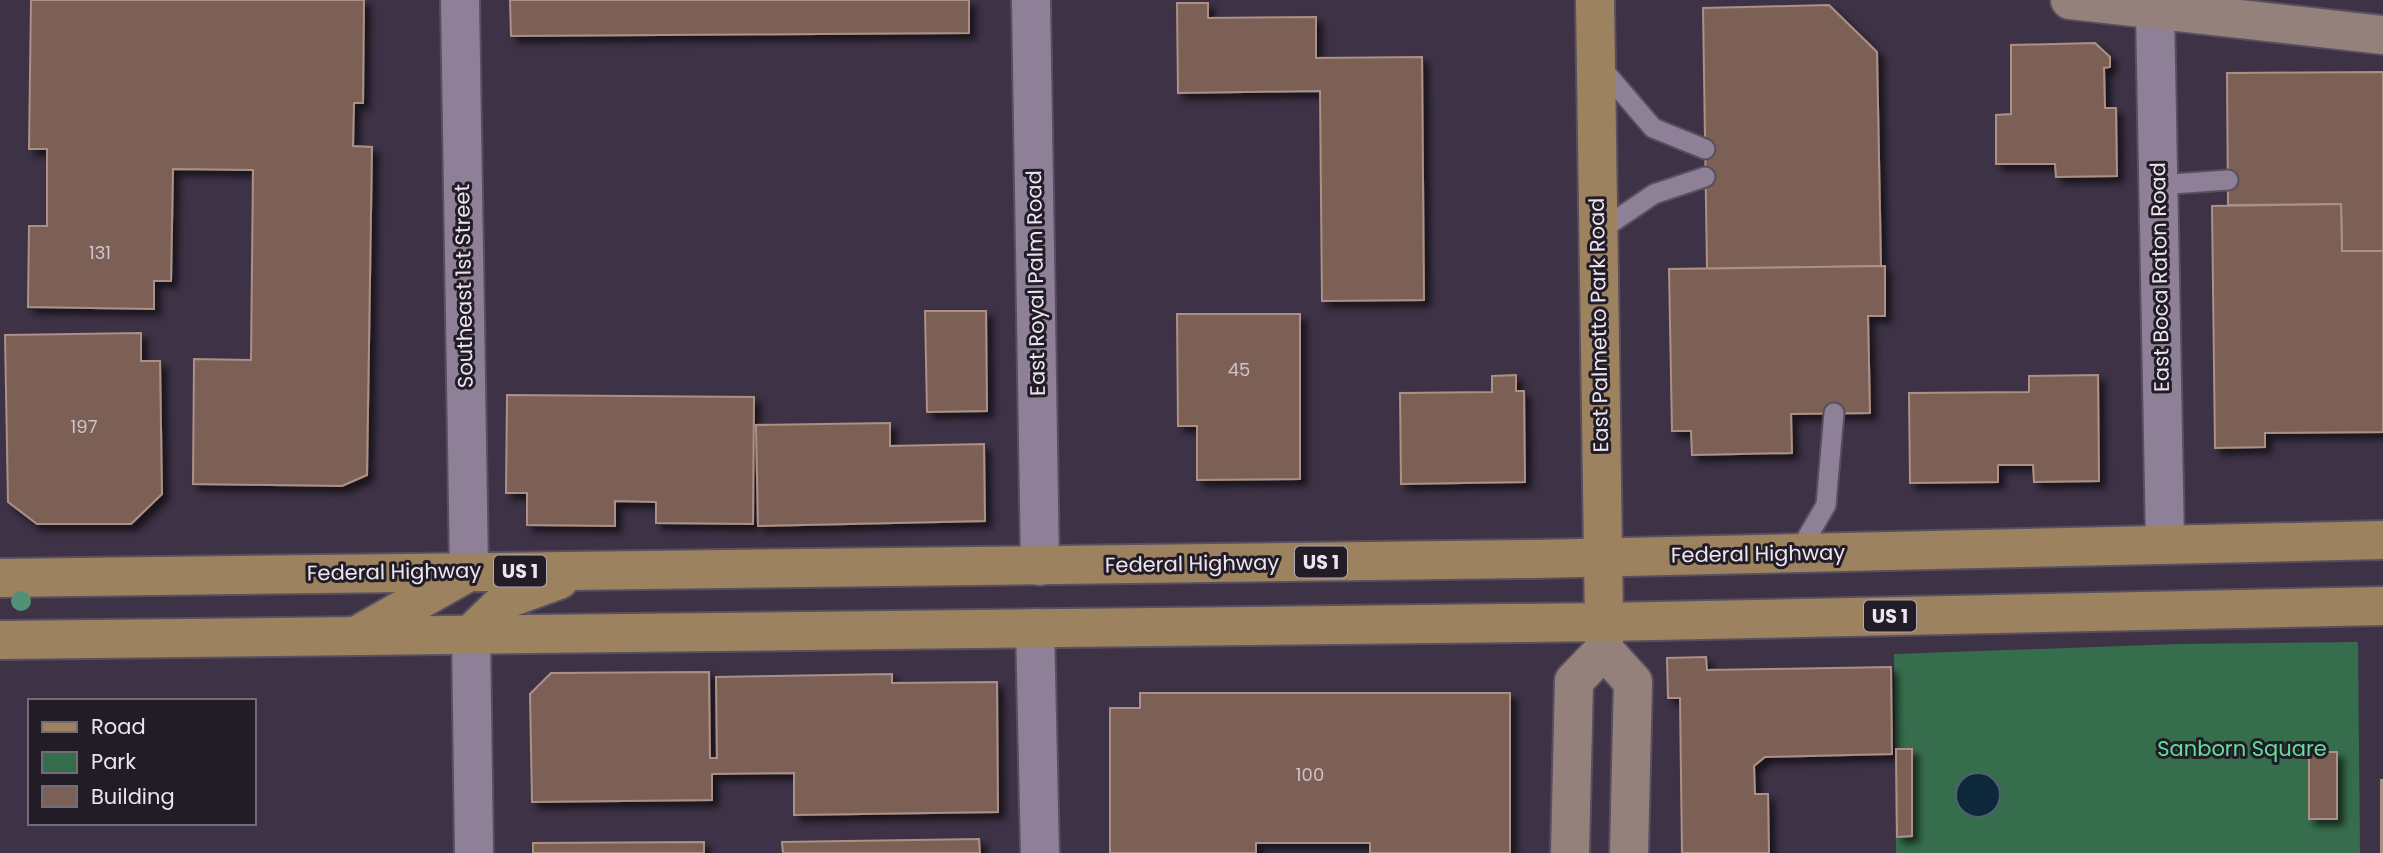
<svg xmlns="http://www.w3.org/2000/svg" width="2383" height="853" viewBox="0 0 2383 853" font-family="Poppins,sans-serif">
  <defs>
    <filter id="shadow"><feDropShadow dx="6" dy="6" stdDeviation="3.5" flood-color="#0009"/></filter>
  </defs>
  <rect width="100%" height="100%" fill="#3d3246"/>
  <path fill="#366d4d" d="M2358 642 2360 853H1896L1894 654 2178 644Z"/>
  <circle fill="#0d283a" stroke="#506071" stroke-width="2" cx="1978" cy="795" r="22"/>
  <g fill="#7b6157" stroke="#ac9085" stroke-width="2" filter="url(#shadow)">
    <path d="M31 0H364L363 103H354L353 146 372 147 367 475 342 486 193 484 194 359 251 360 253 170 173 169 171 281H154V309L28 307 29 226H47V149H29Z"/>
    <path d="M510 0H969V33L511 36Z"/>
    <path d="M1177 3H1208V18L1316 17V58L1422 57 1424 300 1322 301 1320 91 1178 93Z"/>
    <path d="M1829 5 1877 52 1881 266 1707 269 1703 8Z"/>
    <path d="M2095 43 2110 57V67L2104 68 2105 108H2116L2117 176 2056 177 2055 164H1996V115L2011 114V45Z"/>
    <path d="M2383 72V251H2342L2341 204 2228 205 2227 73Z"/>
    <path d="M2341 204 2342 251H2383V432L2265 433V447L2215 448 2212 206Z"/>
    <path d="M1885 266V316H1868L1870 413 1791 414 1792 453 1692 455 1691 431H1672L1669 269Z"/>
    <path d="M925 311H986L987 411 927 412Z"/>
    <path d="M1177 314H1300V479L1197 480V426H1178Z"/>
    <path d="M141 333V361H160L162 494 131 524H37L8 502 5 335Z"/>
    <path d="M1516 375V391H1524L1525 482 1401 484 1400 393 1492 392V376Z"/>
    <path d="M2098 375 2099 481 2034 482 2033 465H1998V482L1910 483 1909 393 2029 392V376Z"/>
    <path d="M507 395 754 397 753 524 656 523V502L615 501V526L527 525V493H506Z"/>
    <path d="M890 423V446L984 444 985 521 758 526 756 425Z"/>
    <path d="M1706 657 1707 670 1891 667 1892 754 1765 757 1754 766 1755 794H1768L1769 853H1682L1680 698H1668L1667 658Z"/>
    <path d="M709 672 710 758H717L716 677 892 674V683L997 682 998 812 794 815V773L712 774V800L532 802 530 694 551 673Z"/>
    <path d="M1140 693H1510V853H1370V843H1256V853H1110V708H1140Z"/>
    <path d="M1896 749H1912V836L1897 837Z"/>
    <rect x="2309" y="752" width="28" height="67"/>
    <rect x="2381" y="780" width="2" height="73"/>
    <path d="M979 839 980 853H783L782 842Z"/>
    <path d="M704 842V853H533V843Z"/>
  </g>
  <g fill="none" stroke-linecap="round" stroke-linejoin="round">
    <defs>
      <g id="service">
        <path d="M1599 65 1653 128 1705 149"/>
        <path d="M2158 185 2228 180"/>
        <path d="M1598 232 1654 194 1705 177"/>
        <path d="M1798 553 1826 505 1834 413"/>
      </g>
      <g id="minor">
        <path d="M460 0 469 571"/>
        <path d="M1031 0 1040 566"/>
        <path d="M2155 11 2165 543"/>
        <path d="M1035 628 1040 853"/>
        <path d="M471 634 474 853"/>
      </g>
      <g id="secondary">
        <path d="M2070 0 2383 35"/>
        <path d="M1604 622V650L1633 682 1629 853"/>
        <path d="M1570 853 1574 681 1604 650"/>
      </g>
      <g id="primary">
        <path d="M1595 0 1604 622"/>
        <path d="M0 578 1535 559 2383 540"/>
        <path d="M361 633 467 573"/>
        <path d="M471 634 507 599 559 580"/>
        <path d="M0 640 1604 622 2383 606"/>
      </g>
    </defs>
    <use href="#service" stroke="#584f5f" stroke-width="23"/>
    <use href="#minor" stroke="#584f5f" stroke-width="42"/>
    <use href="#secondary" stroke="#584f5f" stroke-width="42"/>
    <use href="#primary" stroke="#584f5f" stroke-width="42"/>
    <use href="#service" stroke="#8d8097" stroke-width="19"/>
    <use href="#minor" stroke="#8d8097" stroke-width="38"/>
    <use href="#secondary" stroke="#95817c" stroke-width="38"/>
    <use href="#primary" stroke="#9d8260" stroke-width="38"/>
  </g>
  <circle fill="#529175" cx="21" cy="601" r="10"/>
  <g text-anchor="middle" stroke-width="6" stroke-linejoin="round" paint-order="stroke">
    <g font-size="18" fill="#cfc3ca">
      <text x="100" y="259">131</text>
      <text x="1239" y="376">45</text>
      <text x="84" y="433">197</text>
      <text x="1310" y="781">100</text>
    </g>
    <g fill="#211c26" stroke="#aea8b4" stroke-width="2">
      <rect x="1295" y="546.5" width="52" height="31" rx="5"/>
      <rect x="494" y="555.5" width="52" height="31" rx="5"/>
      <rect x="1864" y="600.5" width="52" height="31" rx="5"/>
    </g>
    <g font-size="19" font-weight="bold" fill="#ebe4f1">
      <text x="1321" y="569">US 1</text>
      <text x="520" y="578">US 1</text>
      <text x="1890" y="623">US 1</text>
    </g>
    <g font-size="21" fill="#ebe4f1" stroke="#211c26">
      <text transform="translate(2160 277) rotate(-91)" y="7">East Boca Raton Road</text>
      <text transform="translate(1036 283) rotate(-91)" y="7">East Royal Palm Road</text>
      <text transform="translate(464 286) rotate(-91)" y="7">Southeast 1st Street</text>
      <text transform="translate(1599 325) rotate(-91)" y="7">East Palmetto Park Road</text>
      <text transform="translate(1758 554) rotate(-1)" y="7">Federal Highway</text>
      <text transform="translate(1192 564) rotate(-1)" y="7">Federal Highway</text>
      <text transform="translate(394 572) rotate(-1)" y="7">Federal Highway</text>
    </g>
    <g font-size="21" fill="#64df9b" stroke="#211c26">
      <text x="2242" y="756">Sanborn Square</text>
    </g>
  </g>
  <rect x="28" y="699" width="228" height="126" fill="#211c26" stroke="#726c77" stroke-width="2"/>
  <rect x="42" y="722" width="35" height="10" fill="#9d8260" stroke="#726c77" stroke-width="2"/>
  <text x="91" y="734" font-size="21" fill="#ebe4f1">Road</text>
  <rect x="42" y="752" width="35" height="21" fill="#366d4d" stroke="#726c77" stroke-width="2"/>
  <text x="91" y="769" font-size="21" fill="#ebe4f1">Park</text>
  <rect x="42" y="786" width="35" height="21" fill="#7b6157" stroke="#726c77" stroke-width="2"/>
  <text x="91" y="804" font-size="21" fill="#ebe4f1">Building</text>
</svg>
